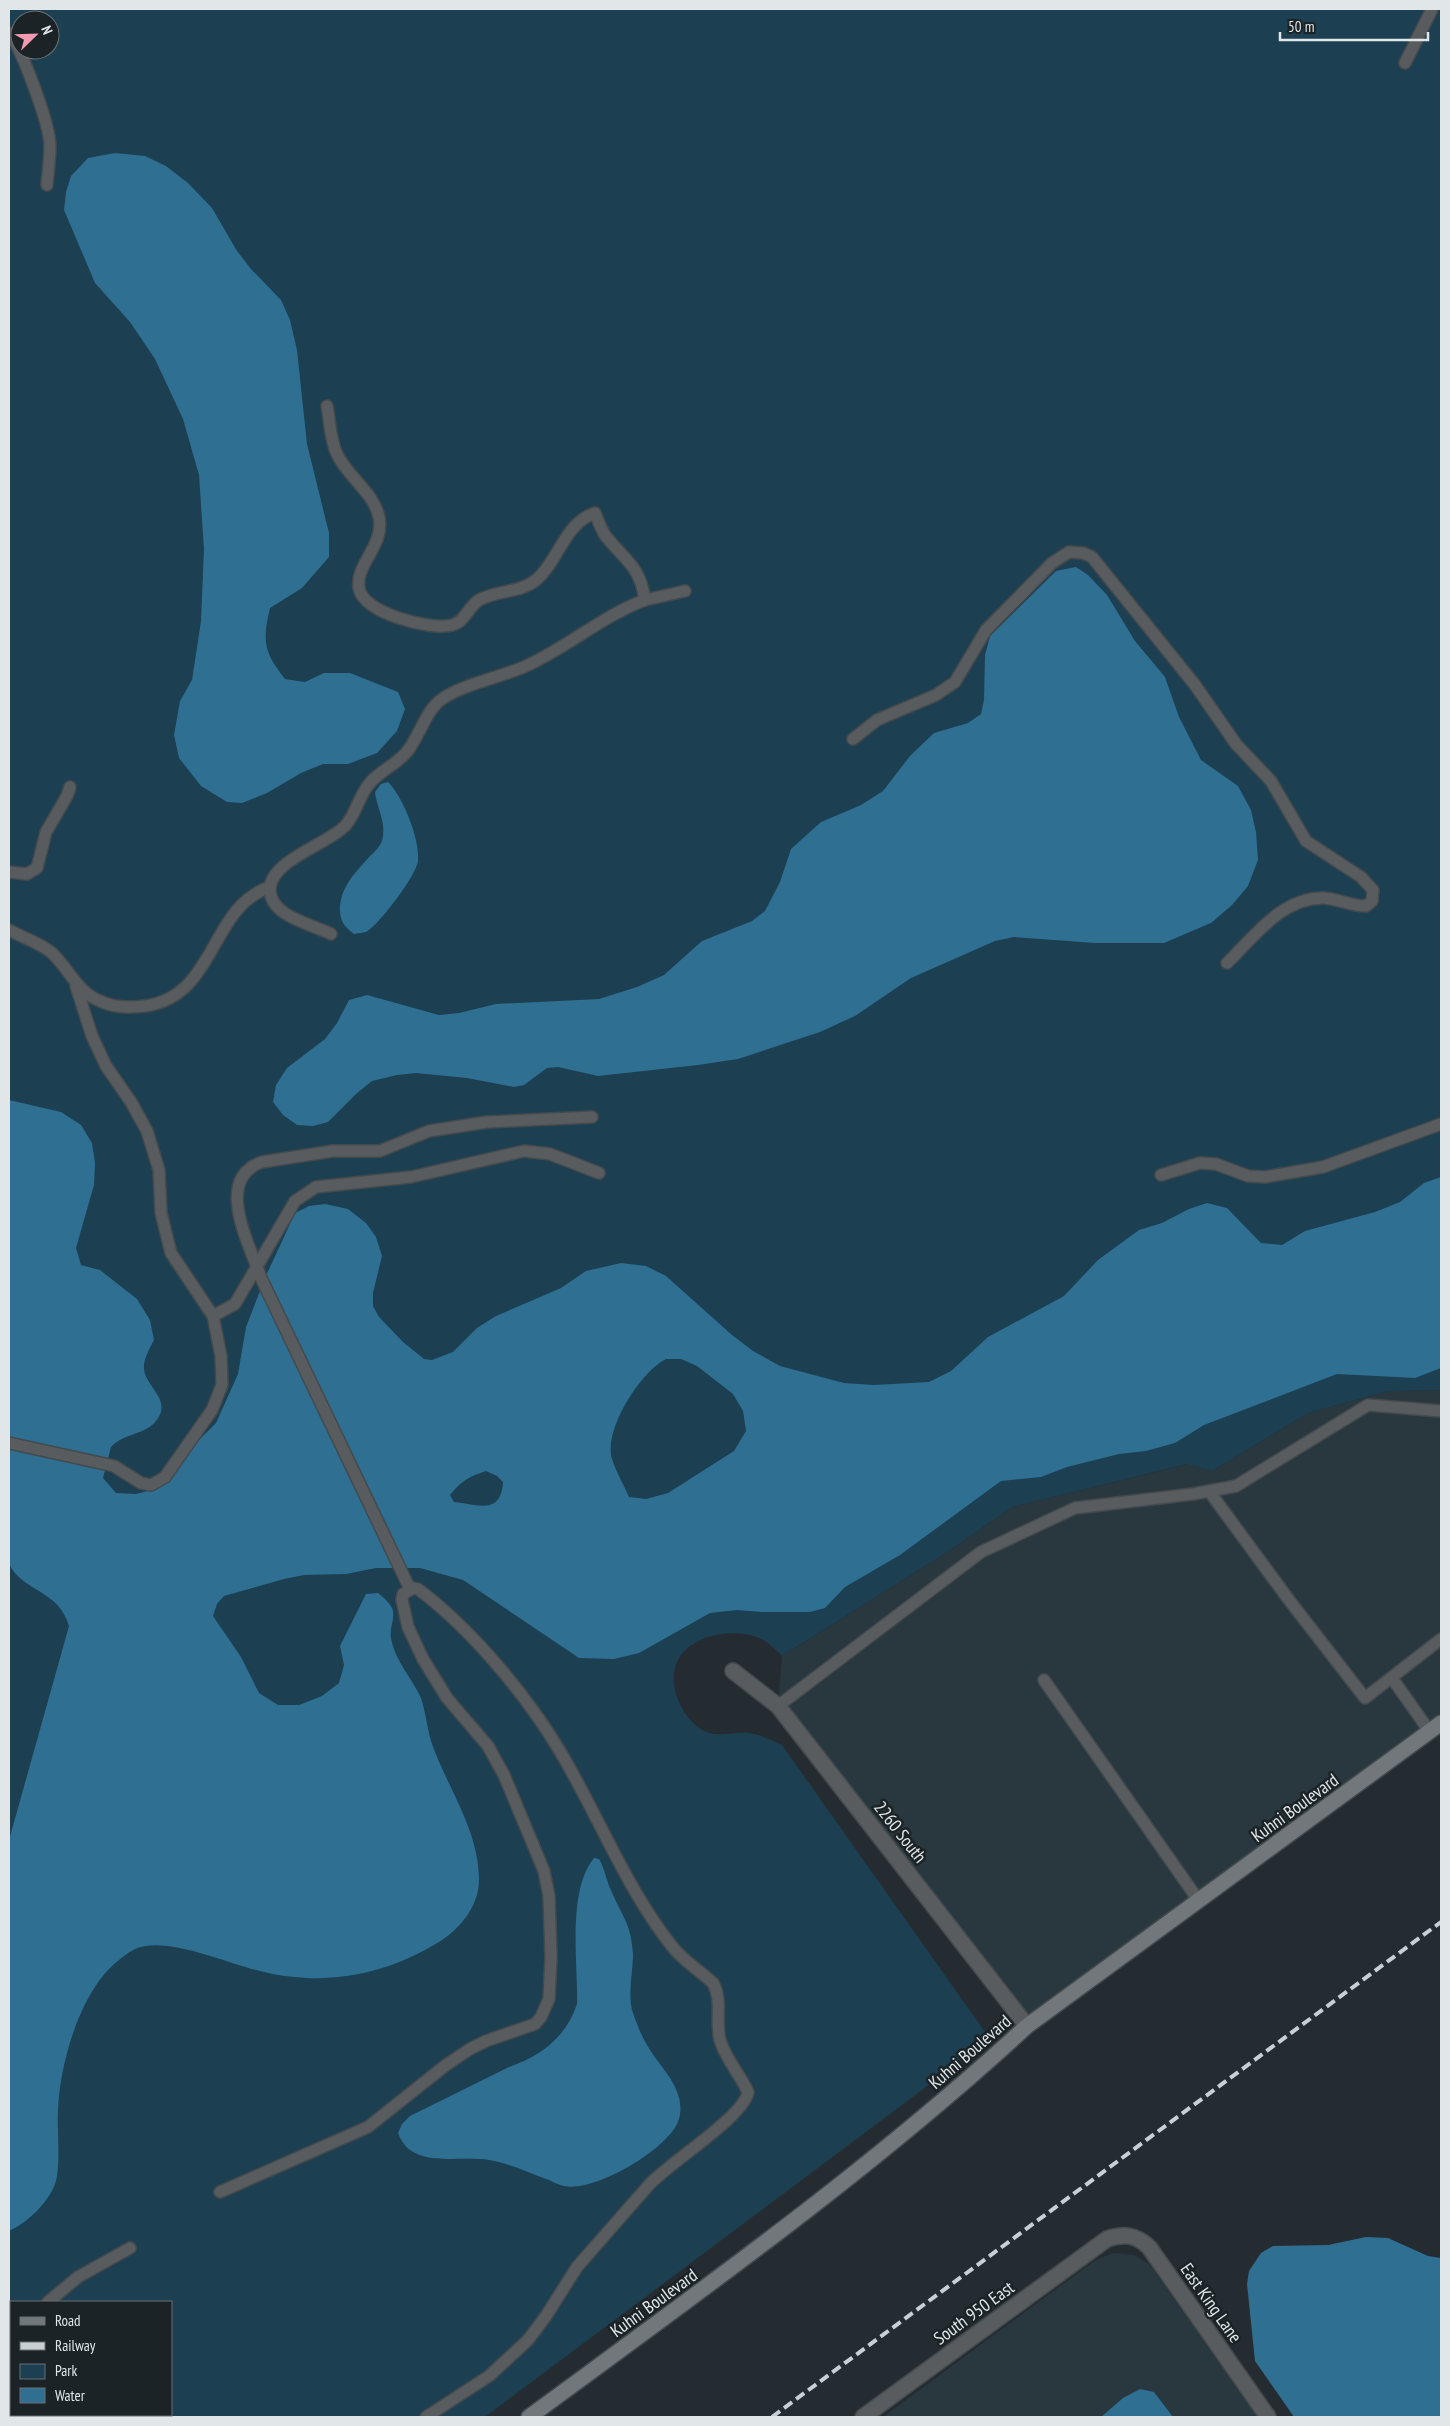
<svg xmlns="http://www.w3.org/2000/svg" width="1450" height="2426" viewBox="0 0 1450 2426" font-family="'PT Sans Narrow',sans-serif">
  <rect width="100%" height="100%" fill="#252c31"/>
  <g fill="#29373f">
    <path d="M1441 1390V1723L1027 2026 778 1706 782 1656 949 1551 1012 1507 1188 1464 1212 1471 1308 1413 1389 1391Z"/>
    <path d="M1113 2253 1134 2255 1150 2265 1257 2417H883L1094 2261Z"/>
  </g>
  <path fill="#1c3f52" fill-rule="evenodd" d="M9 9H1441V1390L1389 1391 1308 1413 1212 1471 1187 1464 1012 1507 949 1551 782 1656C777 1651 771 1645 765 1641 740 1626 690 1633 677 1662 667 1684 681 1714 698 1727 714 1740 732 1731 750 1733 761 1735 771 1740 782 1745L990 2039 485 2417H9ZM20 20H50V50H20ZM11 2302H171V2415H11Z"/>
  <g fill="#2e6f92" fill-rule="evenodd">
    <path d="M115 153 145 156 166 166 188 183 212 208 237 251 251 269 281 300 290 320 297 350 307 444 329 533V557L302 588 270 608C262 642 264 652 285 679L305 682 324 673H350L398 692 405 709 397 731 377 753 348 764H323L301 773 267 793 242 803 227 802 201 786 179 758 174 735 180 701 192 680 201 621 204 549 199 475 183 419 155 359 130 322 95 283 64 210 66 192 71 176 88 158Z"/>
    <path d="M1076 567 1088 575 1107 595 1135 641 1165 677 1179 717 1201 760 1238 786 1251 810 1256 832 1258 860 1248 886 1232 905 1211 923 1164 943H1095L1014 937 995 941 911 978 855 1016 820 1032 738 1059 698 1065 598 1076 558 1067 547 1068 524 1085 514 1087 467 1078 416 1073 397 1075 372 1081 356 1094 328 1122 313 1126 297 1125 283 1115 273 1102 276 1085 287 1068 325 1039 337 1023 349 1000 367 995 439 1015 459 1013 496 1004 599 999 637 987 664 975 702 941 752 921 765 911 780 882 791 849 821 822 861 805 883 791 910 756 934 733 968 723 981 714 984 700 985 655 990 636 1056 571Z"/>
    <path d="M388 782C403 797 420 839 418 861 416 876 379 925 366 932 363 933 358 933 354 934 346 928 341 923 340 912 339 888 355 873 370 856 375 852 380 846 382 841 387 823 377 809 375 792L381 784Z"/>
    <path d="M9 1100 61 1112 81 1125 92 1143 95 1163 94 1185 76 1248 81 1265 100 1270 137 1299 150 1320 154 1340C150 1348 145 1356 144 1365 142 1386 174 1398 156 1421 145 1435 124 1433 111 1447L103 1478 116 1493 136 1494 156 1489 174 1471 194 1445 216 1423 238 1374 246 1327 265 1278 295 1213 309 1206 325 1204 348 1209 366 1223 376 1237 382 1256 373 1293V1306L379 1317 403 1342 424 1359 432 1360 453 1352 477 1328 496 1316 561 1288 586 1271 621 1263 646 1266 666 1276 732 1335 753 1351 780 1366 844 1383 874 1385 929 1382 951 1371 988 1337 1064 1296 1098 1260 1139 1230 1162 1223 1189 1209 1207 1203 1227 1208 1261 1243 1282 1245 1305 1231 1375 1212 1400 1202 1424 1183 1441 1177V1368L1415 1378 1337 1374 1204 1425 1175 1443 1146 1451 1119 1454 1067 1467 1041 1477 1001 1481 900 1555 845 1587 825 1608 810 1612H762L737 1610 710 1613 639 1653 614 1659 579 1658 463 1580 420 1568H376L346 1574 304 1575 284 1579 224 1596 217 1604 213 1616 241 1657 259 1693 278 1705H299L322 1696 339 1683 344 1665 340 1646 366 1594 378 1593C383 1597 389 1602 392 1608 396 1617 389 1628 391 1638 395 1661 412 1678 421 1698 426 1713 427 1729 432 1744 448 1789 479 1830 479 1880 479 1906 460 1929 439 1942 398 1967 354 1980 306 1978 291 1977 275 1975 260 1971 228 1964 166 1935 135 1949 127 1953 116 1962 110 1968 78 2000 59 2067 58 2112 57 2129 61 2169 55 2184 48 2203 27 2223 9 2231V1840L69 1626C59 1590 23 1592 9 1564ZM666 1359H681L697 1366 733 1394 743 1411 746 1431 734 1451 668 1493 646 1499 629 1497C624 1485 616 1472 612 1459 603 1430 641 1371 666 1359ZM486 1471 497 1476 503 1482C501 1516 477 1504 454 1502L450 1495C460 1482 470 1476 486 1471Z"/>
    <path d="M594 1858 599 1859C605 1869 606 1880 611 1890 622 1917 631 1922 633 1954 633 1971 628 1994 632 2010 636 2022 641 2035 647 2045 660 2068 687 2089 679 2119 671 2148 594 2193 564 2186 558 2185 552 2181 546 2179 528 2172 508 2163 489 2160 458 2155 411 2170 398 2133L402 2124 410 2116 509 2067C541 2056 566 2037 577 2004 578 1962 567 1891 594 1858Z"/>
    <path d="M1366 2237 1388 2238 1428 2256 1441 2258V2417H1294L1255 2361 1247 2284 1249 2271 1261 2253 1273 2246 1328 2245Z"/>
    <path d="M1140 2389 1154 2392 1173 2417H1101L1123 2398Z"/>
  </g>
  <g fill="none" stroke-linecap="round" stroke-linejoin="round">
    <defs>
      <g id="lane">
        <path d="M9 33C22 49 50 125 50 146 50 159 48 172 47 185"/>
        <path d="M1405 63 1432 9"/>
        <path d="M327 406C330 421 330 440 337 454 347 476 374 493 379 517 385 546 355 564 359 588 362 613 432 631 452 625 465 622 468 607 479 600 497 590 520 593 536 580 559 561 564 523 595 513 598 520 601 529 605 535 624 560 640 565 645 600L685 591"/>
        <path d="M853 739 877 720 936 695 955 682 986 630 1052 563 1069 552 1083 553 1092 557 1195 685 1236 744 1271 781 1306 841 1361 877 1373 890 1372 901 1366 906C1352 906 1338 899 1324 898 1282 897 1254 937 1227 963"/>
        <path d="M9 872 27 874 37 868 46 832 67 796 70 787"/>
        <path d="M9 930C23 938 39 942 52 953 69 969 77 992 100 1001 114 1008 130 1008 145 1006 217 996 209 907 270 887"/>
        <path d="M331 934C312 924 271 917 270 890 269 861 328 844 345 826 356 814 359 796 369 784 380 770 399 764 409 749 420 734 427 709 442 699 463 684 502 677 526 666 568 647 602 616 645 600"/>
        <path d="M1161 1175 1200 1163 1216 1164 1248 1176 1265 1177 1323 1167 1441 1124"/>
        <path d="M213 1316 235 1304 295 1201 316 1187 411 1177 524 1151 550 1154 599 1173"/>
        <path d="M9 1443 114 1466 141 1483 151 1485 165 1477 212 1410 222 1385 221 1356 213 1316 171 1253 161 1213 159 1170 147 1131 131 1102 106 1066 92 1036 76 986"/>
        <path d="M1209 1491 1289 1600 1365 1698 1441 1639"/>
        <path d="M410 1589 261 1278C250 1245 213 1179 262 1162L333 1151H380L429 1131 487 1122 592 1117"/>
        <path d="M1392 1678 1430 1732"/>
        <path d="M1044 1680 1199 1901"/>
        <path d="M778 1706 981 1552 1075 1508 1193 1494 1236 1486 1368 1405 1441 1411"/>
        <path d="M220 2192 368 2127 446 2065 470 2049 486 2041 535 2024 541 2017 549 1999 551 1957 549 1896 544 1871 504 1775 488 1746 447 1698 423 1659 408 1627 402 1600 403 1594 413 1588 418 1589C470 1628 524 1692 558 1748 597 1812 624 1885 671 1945 682 1960 699 1970 713 1983 723 2001 715 2021 720 2040 726 2060 740 2074 748 2092 744 2117 668 2163 648 2186L577 2267 546 2316 528 2340 489 2376 426 2417"/>
        <path d="M48 2302 78 2277 130 2248"/>
        <path d="M9 2350 11 2347"/>
      </g>
      <g id="street">
        <path d="M733 1671 778 1706 1027 2026"/>
        <path d="M863 2417 1107 2239C1124 2233 1136 2235 1149 2247L1268 2417"/>
      </g>
      <path id="secondary" d="M529 2417C699 2292 872 2169 1027 2026L1441 1723"/>
    </defs>
    <use href="#lane" stroke="#434a4e" stroke-width="14"/>
    <use href="#street" stroke="#434a4e" stroke-width="18"/>
    <use href="#secondary" stroke="#434a4e" stroke-width="18"/>
    <use href="#lane" stroke="#585c5e" stroke-width="11"/>
    <use href="#street" stroke="#585c5e" stroke-width="15"/>
    <use href="#secondary" stroke="#71777b" stroke-width="15"/>
    <path stroke="#cacfd3" stroke-width="4" stroke-dasharray="10 5" stroke-linecap="butt" d="M772 2417 1441 1922"/>
  </g>
  <g text-anchor="middle" stroke-width="5" stroke-linejoin="round" paint-order="stroke">
    <g font-size="18" fill="#e1e6e9" stroke="#1b2327">
      <text transform="translate(1295 1808) rotate(-36)" y="6">Kuhni Boulevard</text>
      <text transform="translate(900 1832) rotate(52)" y="6">2260 South</text>
      <text transform="translate(970 2052) rotate(-41)" y="6">Kuhni Boulevard</text>
      <text transform="translate(654 2303) rotate(-36)" y="6">Kuhni Boulevard</text>
      <text transform="translate(1211 2303) rotate(55)" y="6">East King Lane</text>
      <text transform="translate(974 2313) rotate(-36)" y="6">South 950 East</text>
    </g>
  </g>
  <rect width="1450" height="2426" fill="none" stroke="#e1e6e9" stroke-width="20"/>
  <rect x="10" y="2301" width="162" height="115" fill="#1b2327" stroke="#6a7175"/>
  <rect x="20" y="2317" width="25" height="8" fill="#71777b" stroke="#6a7175"/>
  <text x="55" y="2326" font-size="15" fill="#e1e6e9">Road</text>
  <rect x="20" y="2342" width="25" height="8" fill="#cacfd3" stroke="#6a7175"/>
  <text x="55" y="2351" font-size="15" fill="#e1e6e9">Railway</text>
  <rect x="20" y="2364" width="25" height="15" fill="#1c3f52" stroke="#6a7175"/>
  <text x="55" y="2376" font-size="15" fill="#e1e6e9">Park</text>
  <rect x="20" y="2388" width="25" height="15" fill="#2e6f92" stroke="#6a7175"/>
  <text x="55" y="2401" font-size="15" fill="#e1e6e9">Water</text>
  <g transform="translate(35 35) rotate(67)"><circle r="24" fill="#1b2327" stroke="#6a7175"/>
  <path d="M0-4L9 19L0 12L-9 19Z" fill="#f29ab0"/>
  <text y="-8" font-size="14" font-weight="bold" text-anchor="middle" fill="#e1e6e9">N</text>
  </g>
  <path d="M1280 32v8h148v-8" fill="none" stroke="#e1e6e9" stroke-width="2.5"/>
  <text x="1288" y="32" font-size="15" fill="#e1e6e9" stroke="#1b2327" stroke-width="4" paint-order="stroke">50 m</text>
</svg>
